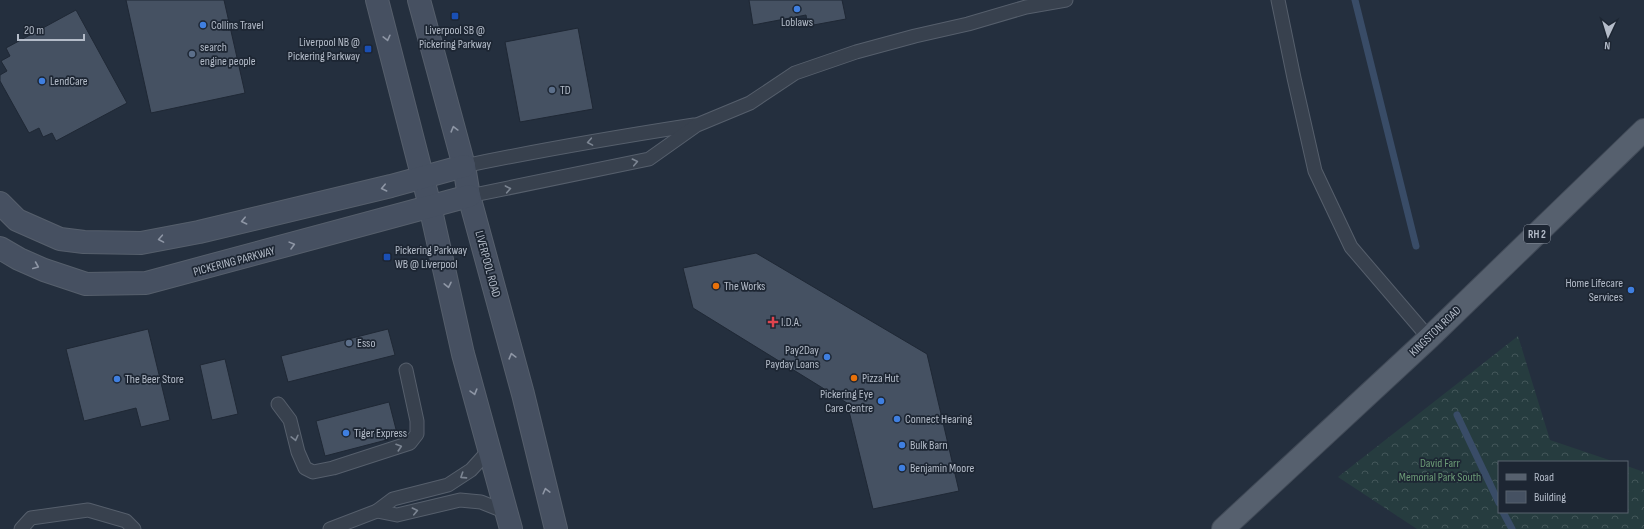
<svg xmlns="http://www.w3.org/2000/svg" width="1644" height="529" viewBox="0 0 1644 529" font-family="'Sofia Sans Condensed',sans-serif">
  <defs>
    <pattern id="forest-crowns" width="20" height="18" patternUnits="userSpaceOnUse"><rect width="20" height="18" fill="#263c3f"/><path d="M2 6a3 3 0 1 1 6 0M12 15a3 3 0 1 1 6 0" fill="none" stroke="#435659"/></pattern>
  </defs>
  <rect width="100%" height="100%" fill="#242f3e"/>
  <path fill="url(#forest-crowns)" d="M1518 336 1550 440 1615 462H1499V512H1627V466L1644 472V529H1417L1338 477Z"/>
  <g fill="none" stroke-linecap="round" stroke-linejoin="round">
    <g stroke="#394c67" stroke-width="7">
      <path d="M1355 0 1416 246"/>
      <path d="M1457 415 1499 503"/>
      <path d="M1503 512 1512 529"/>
    </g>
  </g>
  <g fill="#455162" stroke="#1f2835">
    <path d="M126 0H224L245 93 151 113Z"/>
    <path d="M749 0H842L846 19 808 26 806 15 753 25Z"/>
    <path d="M76 10 127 103 56 141 52 133 43 137 39 128 29 133 0 81V75L7 71 1 61 10 56 6 48Z"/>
    <path d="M578 28 593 109 520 122 505 42Z"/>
    <path d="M756 253 927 354 959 491 873 509 847 403 693 308 683 268Z"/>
    <path d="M148 329 170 420 141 427 136 408 84 421 66 349Z"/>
    <path d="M388 329 395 355 288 382 281 356Z"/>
    <path d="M225 359 238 414 212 420 200 365Z"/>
    <path d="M389 402 398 437 325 456 316 421Z"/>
  </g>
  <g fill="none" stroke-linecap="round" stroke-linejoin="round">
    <defs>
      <g id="lane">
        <path d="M1278 0 1294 78 1315 171 1351 247 1429 338"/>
        <path d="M464 166C540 150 617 137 694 125"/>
        <path d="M469 196 649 159 697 125 750 103 795 73 856 52 915 36 968 24 1026 7 1066 0"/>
        <path d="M278 404 290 420 298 452 305 468 313 472 333 468 410 443 417 434V421L406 370"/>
        <path d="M377 511 397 515 460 500 481 502 506 512"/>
        <path d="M21 529 31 518 88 510 126 521 134 529"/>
        <path d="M330 529 377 511 393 499 448 485 471 470 490 449"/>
      </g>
      <g id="secondary">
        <path d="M377 0 430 206 463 354 511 529"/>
        <path d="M419 0 464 166 469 196 523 394 556 529"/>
        <path d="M0 203 17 220 60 239 84 242 141 243 199 232 391 186 464 166"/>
        <path d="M0 248 19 259 44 270 86 284 146 283 469 196"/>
      </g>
      <path id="primary" d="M1223 529 1429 338 1644 130"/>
    </defs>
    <use href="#lane" stroke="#565f6c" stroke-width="15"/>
    <use href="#secondary" stroke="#565f6c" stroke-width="24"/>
    <use href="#primary" stroke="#414a57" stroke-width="24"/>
    <use href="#lane" stroke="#38414e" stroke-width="13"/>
    <use href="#secondary" stroke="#465061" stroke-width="22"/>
    <use href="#primary" stroke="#56606e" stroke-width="22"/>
  </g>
  <defs><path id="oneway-chevron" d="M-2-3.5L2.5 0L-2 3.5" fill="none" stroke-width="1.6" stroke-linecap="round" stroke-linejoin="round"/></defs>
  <g stroke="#8e96a5">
    <use href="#oneway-chevron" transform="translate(387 38) rotate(76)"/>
    <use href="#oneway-chevron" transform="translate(454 129) rotate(-105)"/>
    <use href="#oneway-chevron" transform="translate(384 188) rotate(167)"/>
    <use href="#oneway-chevron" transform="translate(244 221) rotate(167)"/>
    <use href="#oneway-chevron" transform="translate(161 239) rotate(170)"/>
    <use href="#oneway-chevron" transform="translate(292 245) rotate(-15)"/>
    <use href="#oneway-chevron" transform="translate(36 266) rotate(23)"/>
    <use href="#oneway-chevron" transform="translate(448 285) rotate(78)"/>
    <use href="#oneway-chevron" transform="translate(512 356) rotate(-105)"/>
    <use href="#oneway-chevron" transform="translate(474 392) rotate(74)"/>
    <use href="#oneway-chevron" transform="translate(546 491) rotate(-104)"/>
  </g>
  <g stroke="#7c8592">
    <use href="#oneway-chevron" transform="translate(590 142) rotate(170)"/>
    <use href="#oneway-chevron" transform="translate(635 162) rotate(-12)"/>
    <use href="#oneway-chevron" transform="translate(508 189) rotate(-11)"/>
    <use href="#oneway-chevron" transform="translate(295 438) rotate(76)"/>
    <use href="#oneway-chevron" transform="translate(399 447) rotate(-18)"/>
    <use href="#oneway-chevron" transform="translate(463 476) rotate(147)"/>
    <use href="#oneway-chevron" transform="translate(415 511) rotate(-13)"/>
  </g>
  <g fill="#3f7fe0" stroke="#1d2633" stroke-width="1.5">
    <circle cx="797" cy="9" r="4"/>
    <circle cx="203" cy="25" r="4"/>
    <circle cx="42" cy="81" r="4"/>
    <circle cx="1631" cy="290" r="4"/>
    <circle cx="827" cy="357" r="4"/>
    <circle cx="117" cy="379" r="4"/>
    <circle cx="881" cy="401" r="4"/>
    <circle cx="897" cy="419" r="4"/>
    <circle cx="346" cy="433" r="4"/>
    <circle cx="902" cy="445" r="4"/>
    <circle cx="902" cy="468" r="4"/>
  </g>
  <g fill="#1a4fb4" stroke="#1d2633" stroke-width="1.5">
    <rect x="451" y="12" width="8" height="8" rx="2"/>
    <rect x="364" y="45" width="8" height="8" rx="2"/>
    <rect x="383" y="253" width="8" height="8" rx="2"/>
  </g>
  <g fill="#5c6f8a" stroke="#1d2633" stroke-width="1.5">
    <circle cx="192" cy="54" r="4"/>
    <circle cx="552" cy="90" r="4"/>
    <circle cx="349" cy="343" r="4"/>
  </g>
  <g fill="#e8710a" stroke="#1d2633" stroke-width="1.5">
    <circle cx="716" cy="286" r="4"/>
    <circle cx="854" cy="378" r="4"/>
  </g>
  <path fill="#e0444e" stroke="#1d2633" stroke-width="1.5" d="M771 316h4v4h4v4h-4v4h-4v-4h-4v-4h4z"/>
  <g text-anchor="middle" stroke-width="3.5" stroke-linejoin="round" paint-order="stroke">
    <rect fill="#1d2633" stroke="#878f9c" stroke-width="1" x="1524" y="225" width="26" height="18" rx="3"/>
    <g font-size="11" font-weight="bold" fill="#b4bcc9">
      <text x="1537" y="238">RH 2</text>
    </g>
    <g font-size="12" fill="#b4bcc9" stroke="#1d2633" text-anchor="start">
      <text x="797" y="26" text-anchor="middle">Loblaws</text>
      <text x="211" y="29">Collins Travel</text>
      <text x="455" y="34" text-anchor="middle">Liverpool SB @<tspan x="455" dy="14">Pickering Parkway</tspan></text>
      <text x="360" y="46" text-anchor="end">Liverpool NB @<tspan x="360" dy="14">Pickering Parkway</tspan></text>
      <text x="200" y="51">search<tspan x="200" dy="14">engine people</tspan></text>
      <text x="50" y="85">LendCare</text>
      <text x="560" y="94">TD</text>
      <text x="395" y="254">Pickering Parkway<tspan x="395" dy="14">WB @ Liverpool</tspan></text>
      <text x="1623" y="287" text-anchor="end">Home Lifecare<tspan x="1623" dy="14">Services</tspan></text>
      <text x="724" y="290">The Works</text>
      <text x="781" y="326">I.D.A.</text>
      <text x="357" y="347">Esso</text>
      <text x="819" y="354" text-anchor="end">Pay2Day<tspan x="819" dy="14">Payday Loans</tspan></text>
      <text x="862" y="382">Pizza Hut</text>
      <text x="125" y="383">The Beer Store</text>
      <text x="873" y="398" text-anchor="end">Pickering Eye<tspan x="873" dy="14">Care Centre</tspan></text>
      <text x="905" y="423">Connect Hearing</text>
      <text x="354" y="437">Tiger Express</text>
      <text x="910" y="449">Bulk Barn</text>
      <text x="910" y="472">Benjamin Moore</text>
    </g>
    <g font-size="12" fill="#b4bcc9" stroke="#1d2633">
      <text transform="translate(234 261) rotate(-15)" y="4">PICKERING PARKWAY</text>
      <text transform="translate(488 264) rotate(75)" y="4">LIVERPOOL ROAD</text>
      <text transform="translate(1435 331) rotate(-44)" y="4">KINGSTON ROAD</text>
    </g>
    <g font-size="12" fill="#6b9a76" stroke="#1d2633">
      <text x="1440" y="467">David Farr<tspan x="1440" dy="14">Memorial Park South</tspan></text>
    </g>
  </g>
  <rect x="1498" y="461" width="130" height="52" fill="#1d2633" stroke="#59626f"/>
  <rect x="1506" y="474" width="20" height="6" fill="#56606e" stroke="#59626f"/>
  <text x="1534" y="481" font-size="12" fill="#b4bcc9">Road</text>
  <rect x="1506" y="491" width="20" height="12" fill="#455162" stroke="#59626f"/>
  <text x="1534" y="501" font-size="12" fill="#b4bcc9">Building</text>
  <g transform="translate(1608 36) rotate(184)" stroke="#1d2633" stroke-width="3" paint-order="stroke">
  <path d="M0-3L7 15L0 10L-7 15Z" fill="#b4bcc9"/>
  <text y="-6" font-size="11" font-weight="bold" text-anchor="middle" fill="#b4bcc9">N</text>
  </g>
  <path d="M18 34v6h66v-6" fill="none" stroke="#b4bcc9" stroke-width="2"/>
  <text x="24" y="34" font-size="12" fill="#b4bcc9" stroke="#1d2633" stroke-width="3" paint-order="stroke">20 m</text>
</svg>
